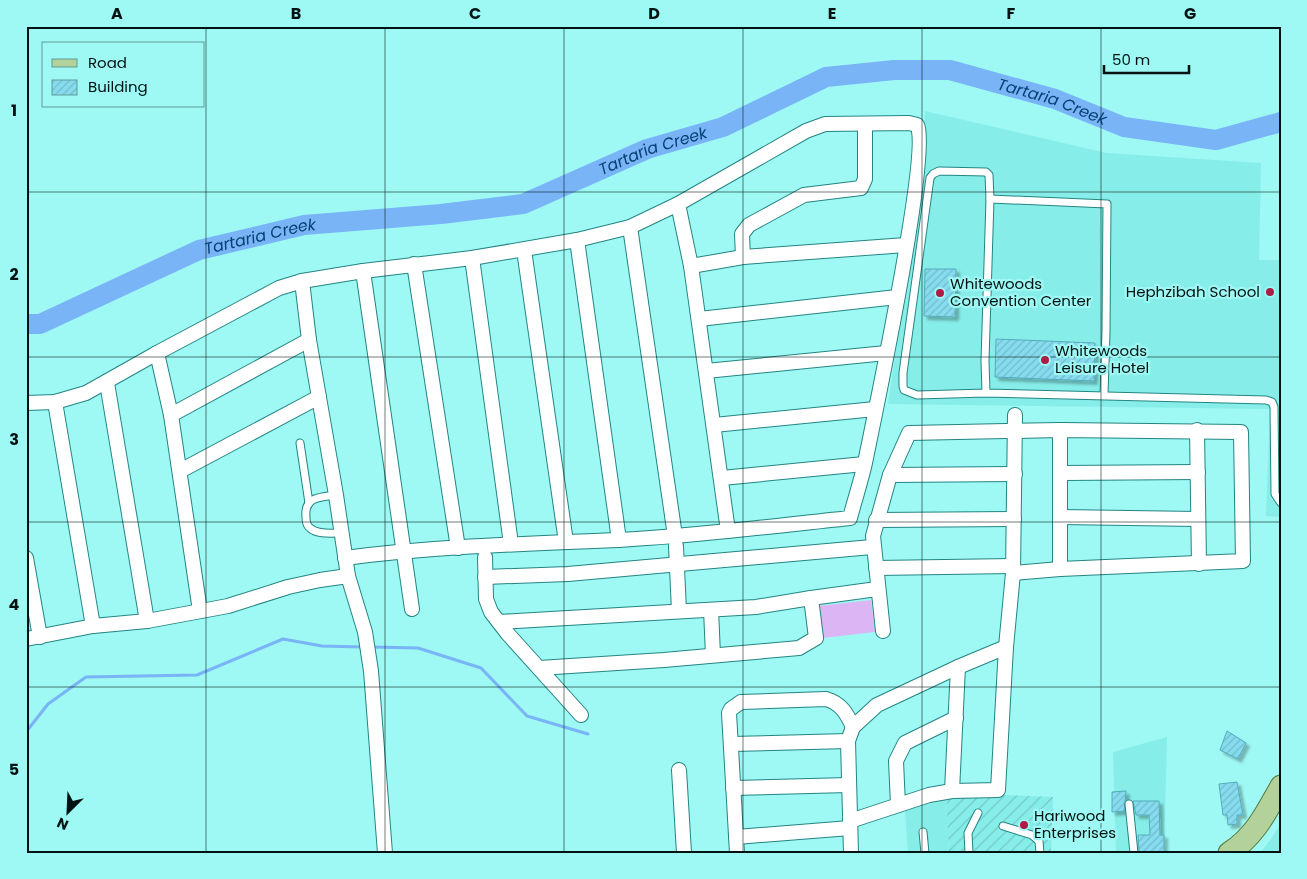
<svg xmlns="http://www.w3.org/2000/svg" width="1307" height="879" viewBox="0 0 1307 879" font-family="Poppins,sans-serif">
  <defs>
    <pattern id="industrial-furrows" width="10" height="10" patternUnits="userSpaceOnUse" patternTransform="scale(1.25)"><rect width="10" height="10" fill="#87ede9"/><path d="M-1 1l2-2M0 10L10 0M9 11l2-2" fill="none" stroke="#73cac7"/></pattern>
    <pattern id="building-hatch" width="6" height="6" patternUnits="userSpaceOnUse" patternTransform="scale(1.25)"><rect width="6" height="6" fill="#86dcee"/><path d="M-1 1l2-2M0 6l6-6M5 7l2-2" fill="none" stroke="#72bccb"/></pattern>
    <filter id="shadow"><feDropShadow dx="3.5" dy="3.5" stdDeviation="1" flood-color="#0004"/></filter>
  </defs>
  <rect width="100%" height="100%" fill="#9ef8f4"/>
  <g fill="#87ede9">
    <path d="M925 111 1106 153 1261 163 1259 260H1281V517L1266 516 1270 409 888 404 922 174Z"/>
    <path d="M1167 737 1164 853H1116L1113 752Z"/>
    <path d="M946 796 949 853H908L905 810Z"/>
    <path d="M1281 823V853H1260L1271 839Z"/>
  </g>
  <path fill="url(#industrial-furrows)" d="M1005 795 1053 797 1051 853H949L946 796Z"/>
  <path fill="#dcb5f4" d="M871 600 875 632 823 638 819 606Z"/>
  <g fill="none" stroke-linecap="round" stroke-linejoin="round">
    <g stroke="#79b4f7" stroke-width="3">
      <path d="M372 647 418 648 481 668 527 716 588 734"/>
      <path d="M26 732 48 704 86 677 197 675 283 639 322 646 363 647"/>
    </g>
    <path stroke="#79b4f7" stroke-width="20" id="s1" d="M26 324H40L199 250 304 225 441 214 523 204 647 149 723 127 826 77 894 70H950L1055 99 1124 127 1216 140 1281 122"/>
  </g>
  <g fill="url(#building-hatch)" stroke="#54abbc" filter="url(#shadow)">
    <path d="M925 269H956L955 317 924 316Z"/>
    <path d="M996 339 1095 343 1094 381 995 377Z"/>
    <path d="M1227 731 1246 743 1238 759 1220 750Z"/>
    <path d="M1237 782 1243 815H1237V824L1228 825 1227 815H1223L1219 784Z"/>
    <path d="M1126 791 1124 811 1112 812V792Z"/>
    <path d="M1133 801H1159L1160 835H1164V853L1139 852 1138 835H1150L1149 815H1136Z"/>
  </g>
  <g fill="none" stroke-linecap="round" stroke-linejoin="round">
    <defs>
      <g id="service">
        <path d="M990 199 1107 204 1106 331 1104 395"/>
        <path d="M986 393 985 361 990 199 989 175 986 172 939 171 933 174 930 178 903 373V386L904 390 917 395 986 393 1266 400 1272 402 1274 407 1275 494 1281 503"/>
        <path d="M300 443 309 503"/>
        <path d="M336 495C319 497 304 497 306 517 306 521 307 526 310 528 317 535 333 533 342 533"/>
        <path d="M1129 804 1134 853"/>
        <path d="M1003 826 1032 835 1039 841 1040 853"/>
        <path d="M923 832 925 853"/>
        <path d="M969 853 968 833 978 813"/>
      </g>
      <g id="minor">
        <path d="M678 204 691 266 728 531"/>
        <path d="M630 227 675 536"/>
        <path d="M577 240 619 540"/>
        <path d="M524 250 566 542"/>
        <path d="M743 257 742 234 749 225 804 195 861 188 865 179V124"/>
        <path d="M472 258 511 544"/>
        <path d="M414 264 458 548"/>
        <path d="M691 266 743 257 906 245"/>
        <path d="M363 271 412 609"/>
        <path d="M302 281 309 340 336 495 348 576 365 632 371 671 385 853"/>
        <path d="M699 319 897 297"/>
        <path d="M157 353 171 415 200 611"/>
        <path d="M706 371 886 353"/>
        <path d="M107 383 147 621"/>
        <path d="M55 402 93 626"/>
        <path d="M26 403 55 402 86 393 157 353 279 288 302 281 363 271 472 258 577 240 630 227 678 204 806 131 825 124 909 123 917 125C931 150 874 418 865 463 861 481 855 499 850 518 773 526 696 536 619 540 527 544 436 546 345 558"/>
        <path d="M171 415 309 340"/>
        <path d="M714 425 875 409"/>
        <path d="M1197 430 1199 564"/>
        <path d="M180 471 319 397"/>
        <path d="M1061 473 1198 472"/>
        <path d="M890 475 1015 474"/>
        <path d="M722 478 864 464"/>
        <path d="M1060 517 1198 519"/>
        <path d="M876 520 1014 519"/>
        <path d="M676 546 679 611"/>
        <path d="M485 557 486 599 491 612 508 634 581 715"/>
        <path d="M26 558 40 637"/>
        <path d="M876 568 1013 566"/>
        <path d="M1060 569V430"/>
        <path d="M485 577 568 574 872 547"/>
        <path d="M711 610 713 655"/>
        <path d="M499 622 756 607 811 598 877 589"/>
        <path d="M883 631 873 536 890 475 909 433 1060 430 1241 432 1243 561 1060 569 1013 573"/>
        <path d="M26 639 93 626 147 621 228 606 288 587 320 580 348 576"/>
        <path d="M539 668 664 660 799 648 816 638 811 598"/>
        <path d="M731 744 848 741"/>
        <path d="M679 770 684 853"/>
        <path d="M733 788 849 785"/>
        <path d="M952 791 958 667"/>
        <path d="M898 805 896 761 905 743 956 718"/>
        <path d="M850 821 929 795 952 791 998 790 1006 647 1013 573 1015 415"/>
        <path d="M736 837 850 828"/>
        <path d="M737 853 729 713 731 709 741 702 826 699C841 703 847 714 853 727"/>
        <path d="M851 853 848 741 853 727 877 705 958 667 1006 647"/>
      </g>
      <path id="primary" d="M1229 853C1255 836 1266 813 1281 786"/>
    </defs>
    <use href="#service" stroke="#238582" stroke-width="9"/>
    <use href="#minor" stroke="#238582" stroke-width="16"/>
    <use href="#primary" stroke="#547b3f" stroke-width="23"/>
    <use href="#service" stroke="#fff" stroke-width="7"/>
    <use href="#minor" stroke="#fff" stroke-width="14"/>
    <use href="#primary" stroke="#b3d19b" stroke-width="21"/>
  </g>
  <path fill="none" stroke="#001211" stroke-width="1" stroke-opacity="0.55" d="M206 26V853M385 26V853M564 26V853M743 26V853M922 26V853M1101 26V853M26 192H1281M26 357H1281M26 522H1281M26 687H1281"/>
  <g fill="#ae1b44" stroke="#9ef8f4" stroke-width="2">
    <circle cx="1270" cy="292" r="5"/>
    <circle cx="940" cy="293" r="5"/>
    <circle cx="1045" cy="360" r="5"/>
    <circle cx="1024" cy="825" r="5"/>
  </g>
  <g text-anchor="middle" stroke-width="4.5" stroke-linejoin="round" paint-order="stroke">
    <g font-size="15" fill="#001211" stroke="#9ef8f4" text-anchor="start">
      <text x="950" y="289">Whitewoods<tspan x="950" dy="17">Convention Center</tspan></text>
      <text x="1260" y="297" text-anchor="end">Hephzibah School</text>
      <text x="1055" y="356">Whitewoods<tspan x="1055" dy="17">Leisure Hotel</tspan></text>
      <text x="1034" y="821">Hariwood<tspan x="1034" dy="17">Enterprises</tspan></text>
    </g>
    <g font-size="16" font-style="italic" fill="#084074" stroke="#9ef8f4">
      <text dy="6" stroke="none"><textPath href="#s1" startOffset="1078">Tartaria Creek</textPath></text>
      <text dy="6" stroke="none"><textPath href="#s1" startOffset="658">Tartaria Creek</textPath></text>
      <text dy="6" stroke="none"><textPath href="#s1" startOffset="252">Tartaria Creek</textPath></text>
    </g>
  </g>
  <rect width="1307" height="879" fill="none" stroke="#9ef8f4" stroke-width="55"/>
  <rect x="42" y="42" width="162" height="65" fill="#9ef8f4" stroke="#5f9c99"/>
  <rect x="52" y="59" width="25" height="8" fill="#b3d19b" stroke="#5f9c99"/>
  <text x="88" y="68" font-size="15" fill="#001211">Road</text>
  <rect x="52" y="80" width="25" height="15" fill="url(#building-hatch)" stroke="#5f9c99"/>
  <text x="88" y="92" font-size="15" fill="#001211">Building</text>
  <g transform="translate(68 812) rotate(204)" stroke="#9ef8f4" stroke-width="4" paint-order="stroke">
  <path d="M0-4L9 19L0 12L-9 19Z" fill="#001211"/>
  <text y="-8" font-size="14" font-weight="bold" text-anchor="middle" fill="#001211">N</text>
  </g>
  <path d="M1104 65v8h85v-8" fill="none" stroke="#001211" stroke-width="2.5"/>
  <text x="1112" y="65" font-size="15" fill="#001211" stroke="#9ef8f4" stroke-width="4" paint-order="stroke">50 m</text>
  <rect x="28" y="28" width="1252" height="824" fill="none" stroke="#001211" stroke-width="2"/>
  <g font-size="16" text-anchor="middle" font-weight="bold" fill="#001211">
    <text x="117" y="19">A</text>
    <text x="296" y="19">B</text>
    <text x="475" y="19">C</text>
    <text x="654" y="19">D</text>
    <text x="832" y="19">E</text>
    <text x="1011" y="19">F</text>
    <text x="1190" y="19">G</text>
    <text x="14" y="116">1</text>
    <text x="14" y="280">2</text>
    <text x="14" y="445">3</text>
    <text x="14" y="610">4</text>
    <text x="14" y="775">5</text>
  </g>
</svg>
